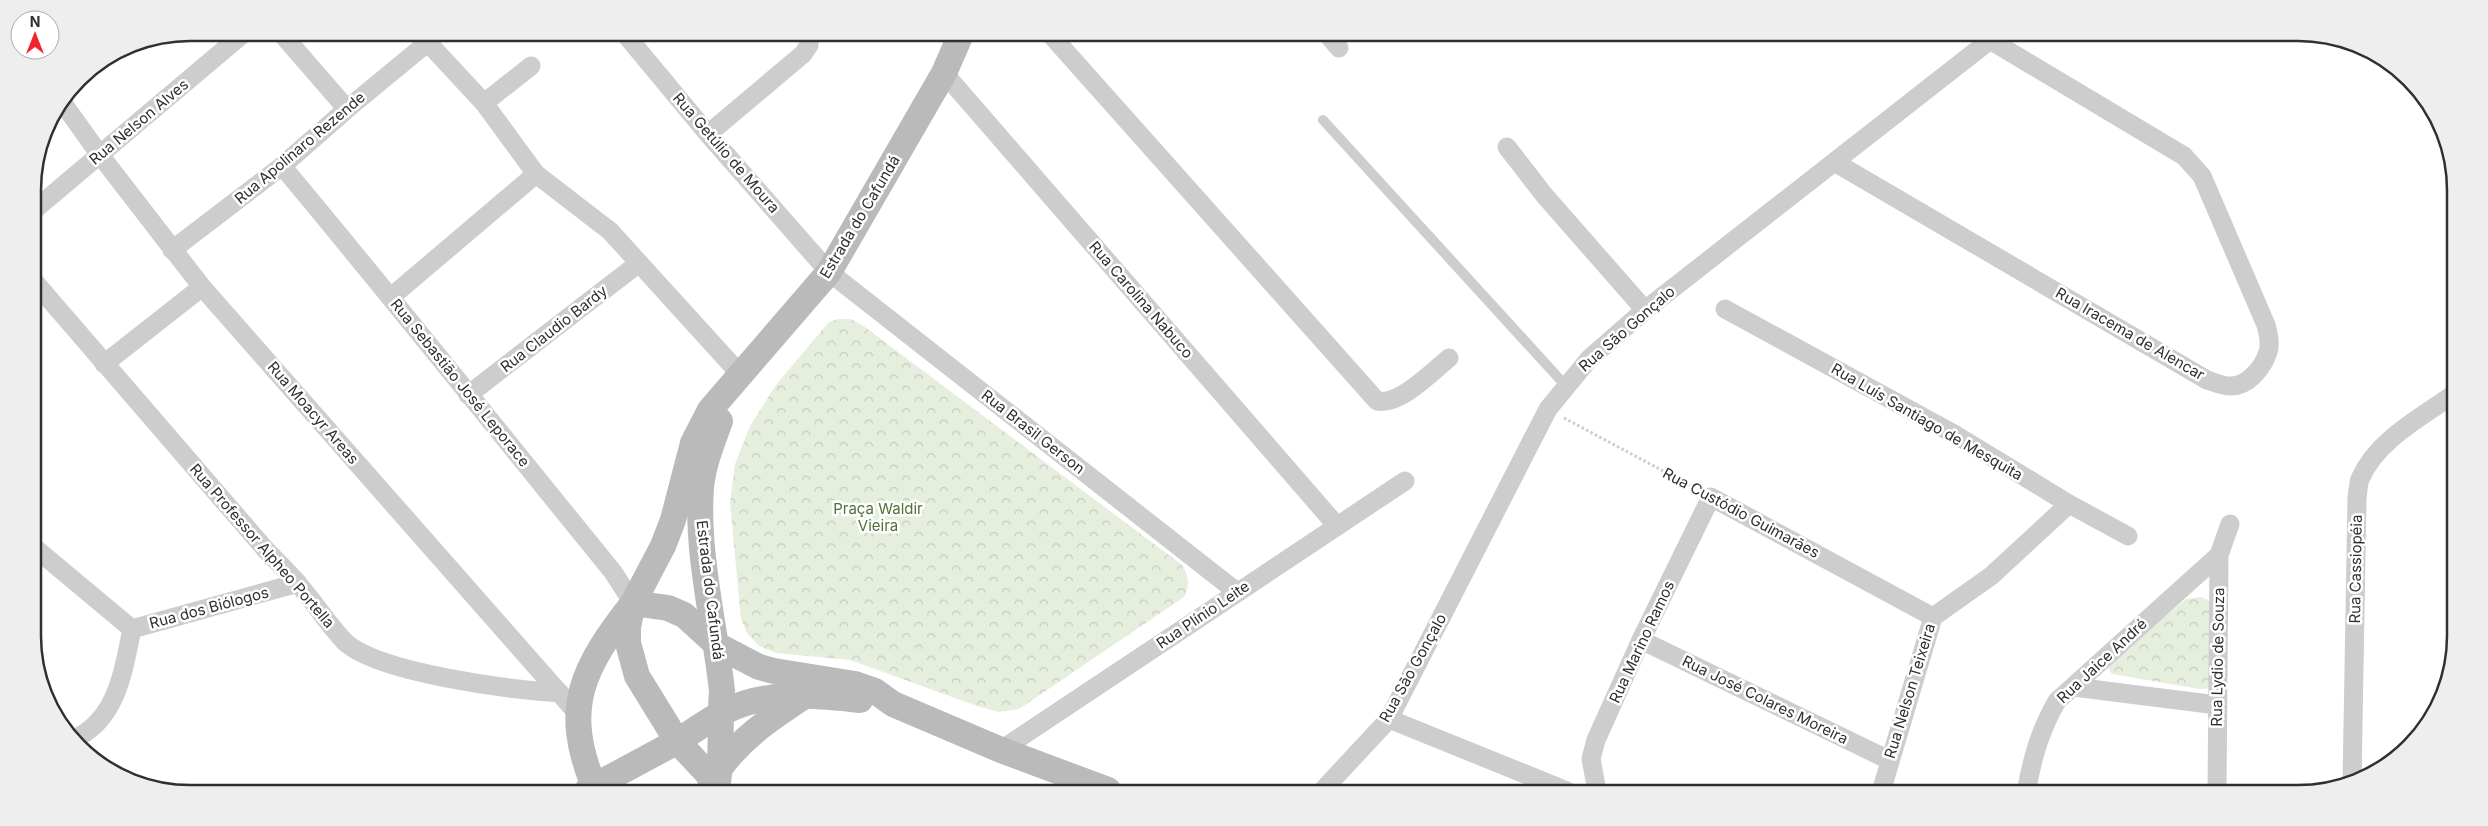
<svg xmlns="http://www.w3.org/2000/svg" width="2488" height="826" viewBox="0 0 2488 826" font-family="Inter,sans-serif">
  <defs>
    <pattern id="forest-crowns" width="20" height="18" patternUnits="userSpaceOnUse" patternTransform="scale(1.25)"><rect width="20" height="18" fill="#e6eedd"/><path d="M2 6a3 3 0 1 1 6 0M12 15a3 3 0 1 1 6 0" fill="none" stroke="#c6ccbe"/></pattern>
  </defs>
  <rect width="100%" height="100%" fill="#fff"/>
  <g fill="url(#forest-crowns)">
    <path d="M838 319H851L862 325 1182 565C1189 578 1190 584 1184 597L1019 709 999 712 977 706 850 660 776 653 759 646 747 633 741 619 730 503 735 464 750 426 776 385 829 322Z"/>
    <path d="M2201 597 2213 602 2212 688 2200 689 2112 674 2108 668 2111 661 2186 599Z"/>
  </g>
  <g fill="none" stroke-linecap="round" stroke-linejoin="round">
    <path stroke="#cdcdcd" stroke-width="3" stroke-dasharray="2.5 2.5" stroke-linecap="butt" d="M1564 418 1695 488"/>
    <path stroke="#cdcdcd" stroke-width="10" d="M1323 120 1566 386"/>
    <g stroke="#cdcdcd" stroke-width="19">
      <path d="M281 33 347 109"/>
      <path d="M419 33 484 103 536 174 610 231 740 374"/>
      <path d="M625 34 708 134 829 272 1237 592"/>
      <path d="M1051 35 1377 401C1399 406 1432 372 1449 358"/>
      <path d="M1328 35 1339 48"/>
      <path d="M944 73 1337 526"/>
      <path d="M62 102 100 155 202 287 577 713"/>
      <path d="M484 103 531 66"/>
      <path d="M708 134 803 54 809 45V34"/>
      <path d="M1507 147 1545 196 1645 310"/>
      <path d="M1836 163 2207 380C2214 382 2222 386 2230 386 2247 387 2263 368 2268 352 2271 343 2268 333 2266 325L2202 176 2184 156 1990 40"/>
      <path d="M282 166C394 300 503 437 613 572L633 603"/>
      <path d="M33 211 244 33"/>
      <path d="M172 250 282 166 347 109 427 43"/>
      <path d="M33 280 265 549C276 561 289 572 299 585 315 603 328 624 344 641 376 673 513 690 560 693"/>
      <path d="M391 297 536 174"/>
      <path d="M1725 309 1954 434 2069 504 2128 536"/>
      <path d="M104 364 202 287"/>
      <path d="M468 395 639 263"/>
      <path d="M35 548 132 629"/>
      <path d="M1641 640 1889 760"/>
      <path d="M2074 687 2217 705"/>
      <path d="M1389 719 1567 791"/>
      <path d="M72 740C117 721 123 672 132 629L298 583"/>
      <path d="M1001 750 1405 481"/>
      <path d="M2352 783 2357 498C2358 492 2358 485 2360 479 2376 441 2420 418 2451 396"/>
      <path d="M1322 791 1389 719 1548 409 1589 359 1645 310 1994 37"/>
      <path d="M1597 791 1591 759 1596 740 1641 640 1711 497 1933 617"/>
      <path d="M1881 792 1933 617 1991 576 2069 504"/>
      <path d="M2026 793C2032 759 2040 730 2057 701L2219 555"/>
      <path d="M2217 793 2219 555 2230 524"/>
    </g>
    <g stroke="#bababa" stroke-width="26">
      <path d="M721 767C743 736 772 718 803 697"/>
      <path d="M594 786C561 707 583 667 633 603L668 608 684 615 717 645 759 667 774 671 855 684 875 691 893 704 1001 750 1108 790"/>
      <path d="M588 789C617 774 647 758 676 742 699 728 719 711 746 703 782 692 823 696 860 700"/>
      <path d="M714 789 708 774 677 741 637 676 628 643V627L633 603 663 546 673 520 693 443 710 410 829 272 944 73 961 34"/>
      <path d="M717 789C723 757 719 724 722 691 715 626 696 552 701 488 703 465 712 443 720 421"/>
    </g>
  </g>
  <g text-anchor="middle" stroke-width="5" stroke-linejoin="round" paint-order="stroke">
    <g font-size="15" fill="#303030" stroke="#fff">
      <text transform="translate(139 122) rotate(-40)" y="5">Rua Nelson Alves</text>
      <text transform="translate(300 148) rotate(-40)" y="5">Rua Apolinaro Rezende</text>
      <text transform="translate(726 153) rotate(49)" y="5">Rua Getúlio de Moura</text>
      <text transform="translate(860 217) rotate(-59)" y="5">Estrada do Cafundá</text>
      <text transform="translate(1141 300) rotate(49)" y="5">Rua Carolina Nabuco</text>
      <text transform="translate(554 329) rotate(-38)" y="5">Rua Claudio Bardy</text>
      <text transform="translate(1627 329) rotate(-41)" y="5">Rua São Gonçalo</text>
      <text transform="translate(2130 334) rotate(30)" y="5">Rua Iracema de Alencar</text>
      <text transform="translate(460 383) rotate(51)" y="5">Rua Sebastião José Leporace</text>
      <text transform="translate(313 413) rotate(49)" y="5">Rua Moacyr Areas</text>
      <text transform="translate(1927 422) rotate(30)" y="5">Rua Luís Santiago de Mesquita</text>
      <text transform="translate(1033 432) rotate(38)" y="5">Rua Brasil Gerson</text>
      <text transform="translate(1741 513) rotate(28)" y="5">Rua Custódio Guimarães</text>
      <text transform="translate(262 546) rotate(49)" y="5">Rua Professor Alpheo Portella</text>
      <text transform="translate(2356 569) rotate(-89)" y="5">Rua Cassiopéia</text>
      <text transform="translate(710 590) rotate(83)" y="5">Estrada do Cafundá</text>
      <text transform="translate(209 608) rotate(-15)" y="5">Rua dos Biólogos</text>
      <text transform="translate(1203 615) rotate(-34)" y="5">Rua Plínio Leite</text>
      <text transform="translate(1642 642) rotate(-65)" y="5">Rua Marino Ramos</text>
      <text transform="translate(2218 657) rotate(-89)" y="5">Rua Lydio de Souza</text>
      <text transform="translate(2102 661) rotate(-43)" y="5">Rua Jaice André</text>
      <text transform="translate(1413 668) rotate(-61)" y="5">Rua São Gonçalo</text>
      <text transform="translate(1910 691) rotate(-73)" y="5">Rua Nelson Teixeira</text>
      <text transform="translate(1765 700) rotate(26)" y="5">Rua José Colares Moreira</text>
    </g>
    <g font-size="15" fill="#517039" stroke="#fff">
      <text x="878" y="514">Praça Waldir<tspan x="878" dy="17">Vieira</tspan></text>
    </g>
  </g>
  <path d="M0 0H2488V826H0ZM190 41H2298A149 149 0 0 1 2447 190V636A149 149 0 0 1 2298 785H190A149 149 0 0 1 41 636V190A149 149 0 0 1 190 41Z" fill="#eee" fill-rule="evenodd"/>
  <path fill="none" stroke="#303030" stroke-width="2.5" d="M190 41H2298A149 149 0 0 1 2447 190V636A149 149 0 0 1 2298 785H190A149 149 0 0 1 41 636V190A149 149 0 0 1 190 41Z"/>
  <g transform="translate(35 35)"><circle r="24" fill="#ffffff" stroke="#acacac"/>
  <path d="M0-4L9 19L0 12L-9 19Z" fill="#f4242d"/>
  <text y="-8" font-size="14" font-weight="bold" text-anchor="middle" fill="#303030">N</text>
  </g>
</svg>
